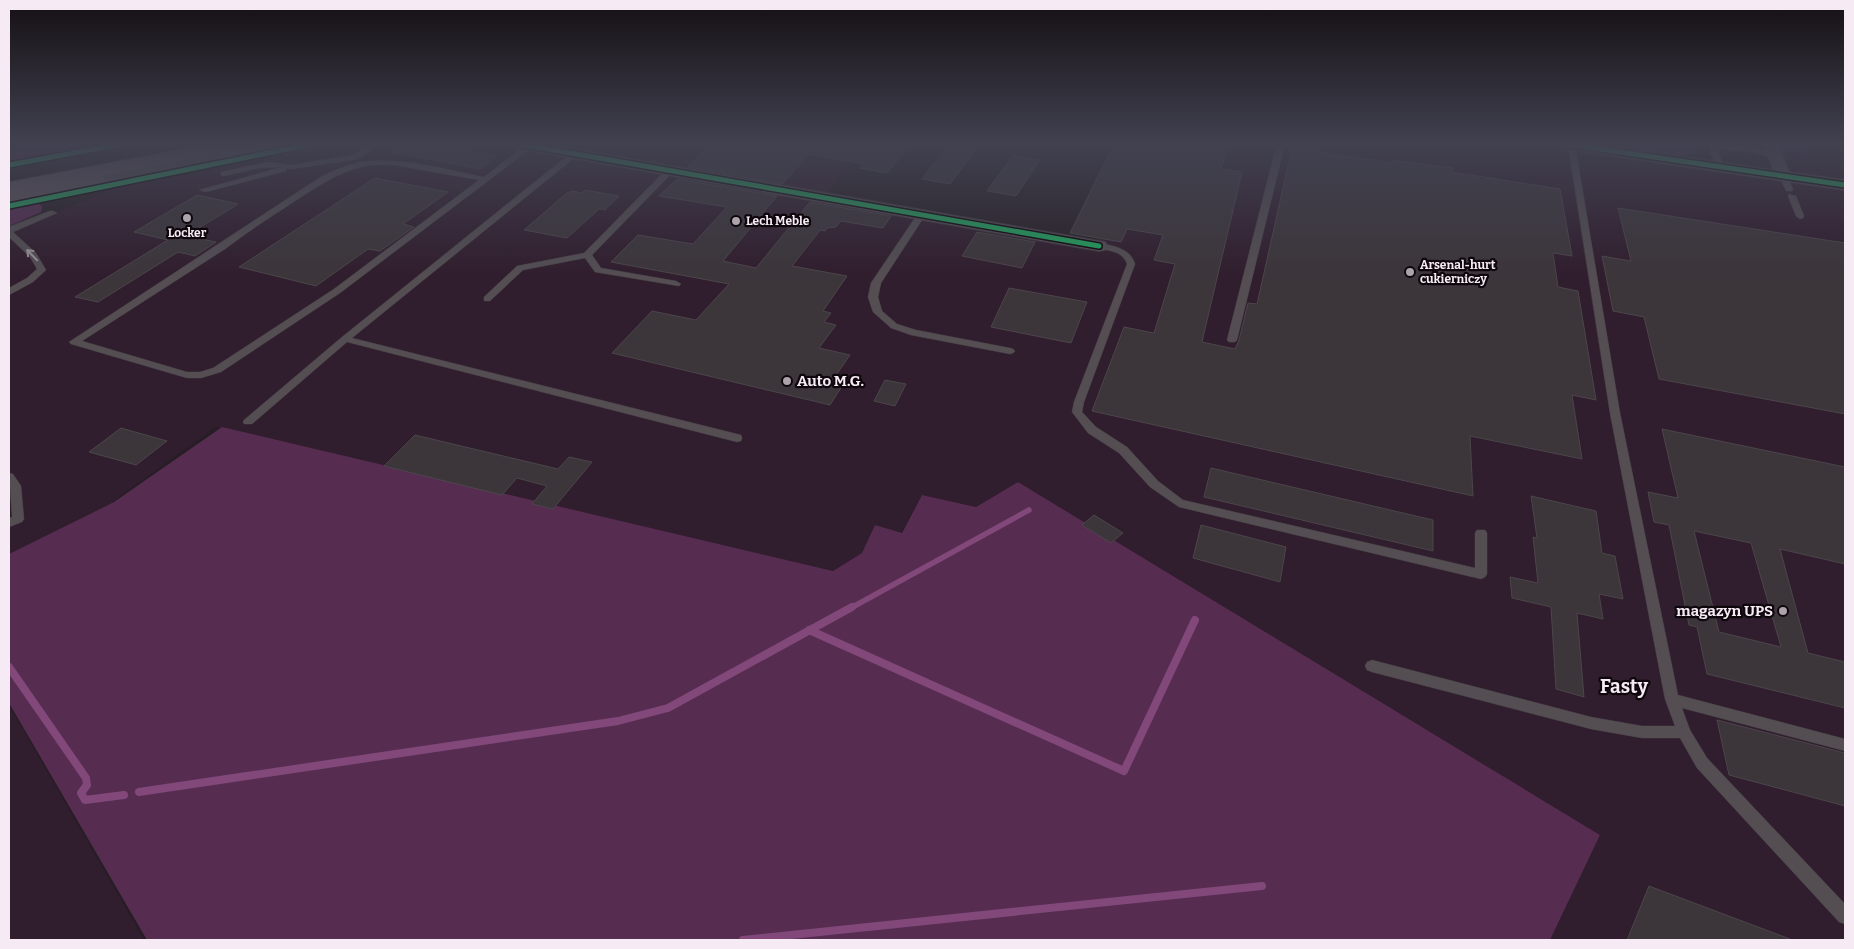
<svg xmlns="http://www.w3.org/2000/svg" width="1854" height="949" viewBox="0 0 1854 949" font-family="Bitter,serif">
  <rect width="100%" height="100%" fill="#261e24"/>
  <g fill="#301d2d">
    <path d="M372 144H868L827 193 1096 241 1145 144H1543L1782 179 1773 148 1808 154 1802 144H1845V940H1550L1600 835 1018 482 976 507 922 495 901 533 875 525 862 554 833 571 216 427 111 503 9 554V232L120 186Z"/>
    <path d="M9 705 144 940H9Z"/>
  </g>
  <g fill="#562c51">
    <path d="M9 144H120L9 164Z"/>
    <path d="M1589 144H1693L1696 153 1682 156Z"/>
    <path d="M1743 144H1802L1809 154Z"/>
    <path d="M34 202 42 206 41 212 9 226V207Z"/>
    <path d="M222 427 833 571 862 553 875 525 902 533 922 495 976 507 1018 482 1600 835 1550 940H147L9 703V554L114 502Z"/>
  </g>
  <g fill="none" stroke-linecap="round" stroke-linejoin="round">
    <path stroke="#814879" stroke-width="5.5" d="M849 609 1029 510"/>
    <g stroke="#814879" stroke-width="8">
      <path d="M809 630 1124 771 1195 620"/>
      <path d="M9 667 86 778 87 785 81 793 85 800 124 795"/>
      <path d="M139 792 618 721 668 708 852 607"/>
      <path d="M743 940 1262 886"/>
    </g>
  </g>
  <g fill="#3c353a" stroke="#4c464b" fill-rule="evenodd">
    <path d="M392 144H434L497 156 480 169 392 152Z"/>
    <path d="M711 144H911L887 173 860 168 864 164 809 154 782 184 688 167Z"/>
    <path d="M949 144 977 148 950 184 922 179Z"/>
    <path d="M1114 144H1229L1221 169 1242 172 1202 342 1235 349 1239 340 1248 303 1257 304 1292 148 1393 163V160L1452 168V172L1560 189 1572 256 1553 253 1558 287 1578 291 1596 400 1572 395 1582 459 1470 436 1473 496 1092 411 1124 327 1154 333 1175 264 1154 260 1163 235 1127 229 1121 242 1070 233Z"/>
    <path d="M1013 155 1040 160 1016 196 987 191Z"/>
    <path d="M375 178 448 192 403 224 414 227 380 251 368 249 316 286 239 267Z"/>
    <path d="M677 179 777 196 723 261 756 268 810 202 891 216 883 228 841 221 836 227 827 228 825 231 820 230 792 266 847 276 823 311 831 313 824 322 836 325 819 348 850 355 832 381 844 383 830 405 612 353 652 311 696 320 729 284 611 262 638 235 693 244 727 207 659 196Z"/>
    <path d="M585 190 619 196 605 210 599 209 567 238 524 230 567 193 573 191 582 193Z"/>
    <path d="M197 195 238 204 186 236 216 242 195 256 178 252 98 302 75 297 168 240 134 232Z"/>
    <path d="M1618 208 1845 243V414L1659 379 1644 317 1613 311 1602 256 1631 261Z"/>
    <path d="M977 232 1035 242 1022 268 962 256Z"/>
    <path d="M1009 288 1087 302 1071 343 991 327Z"/>
    <path d="M885 380 906 384 895 406 874 401Z"/>
    <path d="M121 428 167 441 136 465 89 452Z"/>
    <path d="M1662 429 1845 467V564L1780 549 1808 653 1845 662V708L1707 674 1697 627 1689 625 1669 525 1654 522 1648 492 1678 498ZM1694 531 1751 543 1781 647 1719 632Z"/>
    <path d="M415 435 558 469 569 457 592 462 553 509 532 504 547 486 517 478 502 495 384 466Z"/>
    <path d="M1211 468 1433 520V551L1204 497Z"/>
    <path d="M1531 496 1596 511 1602 553 1615 556 1623 599 1599 594 1603 619 1577 613 1584 697 1556 689 1551 607 1512 598 1510 577 1538 583 1533 537 1537 538Z"/>
    <path d="M1094 515 1123 533 1111 543 1082 525Z"/>
    <path d="M1201 525 1286 547 1280 582 1193 558Z"/>
    <path d="M1717 720 1845 753V806L1729 775Z"/>
    <path d="M1649 886 1790 939 1789 940H1627Z"/>
  </g>
  <g fill="none" stroke-linecap="round" stroke-linejoin="round">
    <defs>
      <g id="service">
        <path d="M371 144H381L358 159 292 169 286 168V171L206 192 199 190 282 167 259 168 224 176H221V172L268 162 292 165 353 155Z"/>
        <path d="M527 144 534 146 340 293 221 372 201 378H187L71 344 69 342 322 176C338 169 352 162 370 161 406 158 448 170 484 177ZM369 165H394L479 180 334 289 213 368 200 372H187L82 341 225 249C246 233 267 219 289 205 315 188 339 171 369 165Z"/>
        <path d="M1281 144H1294L1284 148 1237 340 1235 342H1229L1227 340 1276 147Z"/>
        <path d="M1568 144 1575 145 1620 413 1678 695 1845 739V751L1682 708 1690 730 1707 758 1845 904V924L1839 922 1697 768 1680 738H1642L1591 729 1372 672 1367 670 1365 666 1367 662 1372 660 1591 717 1642 726H1675L1665 699 1610 413Z"/>
        <path d="M1738 145 1764 150 1780 156 1776 158 1746 151 1718 150 1723 166 1716 168 1710 151 1712 146Z"/>
        <path d="M572 152 579 154 352 338 737 434 741 435 742 438 741 441 737 442 347 342 252 424H244L243 422 244 420 342 337Z"/>
        <path d="M668 168 675 170 592 255 601 268 676 281 681 284 679 286 595 272 585 258 523 270 490 301H484V297L517 266 584 253Z"/>
        <path d="M1780 174H1786L1793 189 1792 191H1786L1779 176Z"/>
        <path d="M1789 194 1796 196 1804 216 1803 218 1800 219 1796 216 1788 196Z"/>
        <path d="M50 211H53L57 213 13 232 36 253 46 270 33 282 9 295V288L27 278 37 269 30 257 9 237V227Z"/>
        <path d="M919 212H922L926 214 881 283 878 297 882 311 897 324 916 330 1010 348 1013 349 1015 351 1013 353 1010 354 911 335 891 328 873 312 868 297 871 283Z"/>
        <path d="M1099 243C1114 246 1130 248 1135 264L1084 402 1082 412 1096 427 1127 447 1158 481 1183 500 1475 568V533L1477 530H1485L1487 533V574L1485 577 1481 579 1179 507 1150 487 1119 453 1088 433 1072 412 1074 402 1127 264C1122 250 1108 251 1096 248L1095 246Z"/>
        <path d="M9 473 13 474 21 486 24 519 22 522 9 527V518L12 517Z"/>
      </g>
      <g id="minor">
        <path d="M267 144H300L298 147 293 149 96 185 90 183 88 180 90 177 96 175Z"/>
        <path d="M512 144H546L1099 241 1105 242 1108 246 1105 250 1099 251 519 149 514 147Z"/>
        <path d="M1558 144H1598L1773 170 1764 144H1779L1789 172 1845 180V190L1565 149 1560 147Z"/>
      </g>
      <path id="secondary" d="M96 174 103 176 106 180 103 184 9 202V190Z"/>
      <path id="trunk" d="M209 144H273L271 148 223 159 216 157 215 154 9 194V182Z"/>
    </defs>
    <use href="#service" stroke="#40393f" stroke-width="1"/>
    <use href="#minor" stroke="#40393f" stroke-width="2"/>
    <use href="#secondary" stroke="#40393f" stroke-width="1"/>
    <use href="#trunk" stroke="#40393f" stroke-width="1"/>
    <path stroke="#645f63" stroke-width="2.5" stroke-dasharray="2 2" stroke-linecap="butt" d="M9 168 136 144"/>
    <use href="#service" fill="#544e53" fill-rule="evenodd"/>
    <use href="#minor" fill="#544e53" fill-rule="evenodd"/>
    <use href="#secondary" fill="#60585f" fill-rule="evenodd"/>
    <use href="#trunk" fill="#635861" fill-rule="evenodd"/>
    <defs>
      <g id="cycleway">
        <path d="M519 144 1099 246"/>
        <path d="M1565 144 1845 185"/>
        <path d="M9 165 122 144"/>
        <path d="M9 206 312 144"/>
      </g>
    </defs>
    <use href="#cycleway" stroke="#0d070c" stroke-width="8"/>
    <use href="#cycleway" stroke="#20a55d" stroke-width="5"/>
  </g>
  <defs><path id="oneway-shaft" d="M-6 0H5M1.5-3L5.5 0L1.5 3" fill="none" stroke-width="1.6" stroke-linecap="round" stroke-linejoin="round" transform="scale(1.25)"/></defs>
  <use stroke="#9d959b" href="#oneway-shaft" transform="translate(32 255) rotate(-134)"/>
  <linearGradient id="sky" x2="0" y2="1"><stop stop-color="#151014"/><stop offset="0.52" stop-color="#414150"/><stop offset="1" stop-color="#414150" stop-opacity="0"/></linearGradient>
  <rect width="1854" height="277" fill="url(#sky)"/>
  <g fill="#ada3ab" stroke="#0d070c" stroke-width="2">
    <circle cx="187" cy="218" r="5"/>
    <circle cx="736" cy="221" r="5"/>
    <circle cx="1410" cy="272" r="5"/>
    <circle cx="787" cy="381" r="5"/>
    <circle cx="1783" cy="611" r="5"/>
  </g>
  <g text-anchor="middle" stroke-width="4.5" stroke-linejoin="round" paint-order="stroke">
    <g font-size="12" font-weight="bold" fill="#f6ebf4" stroke="#0d070c" text-anchor="start">
      <text x="746" y="225">Lech Meble</text>
      <text x="187" y="237" text-anchor="middle">Locker</text>
      <text x="1420" y="269">Arsenal-hurt<tspan x="1420" dy="14">cukierniczy</tspan></text>
    </g>
    <g font-size="15" font-weight="bold" fill="#f6ebf4" stroke="#0d070c" text-anchor="start">
      <text x="797" y="386">Auto M.G.</text>
      <text x="1773" y="616" text-anchor="end">magazyn UPS</text>
    </g>
    <g font-size="19" font-weight="bold" fill="#f6ebf4" stroke="#0d070c">
      <text x="1624" y="693">Fasty</text>
    </g>
  </g>
  <rect width="1854" height="949" fill="none" stroke="#f6ebf4" stroke-width="20"/>
</svg>
